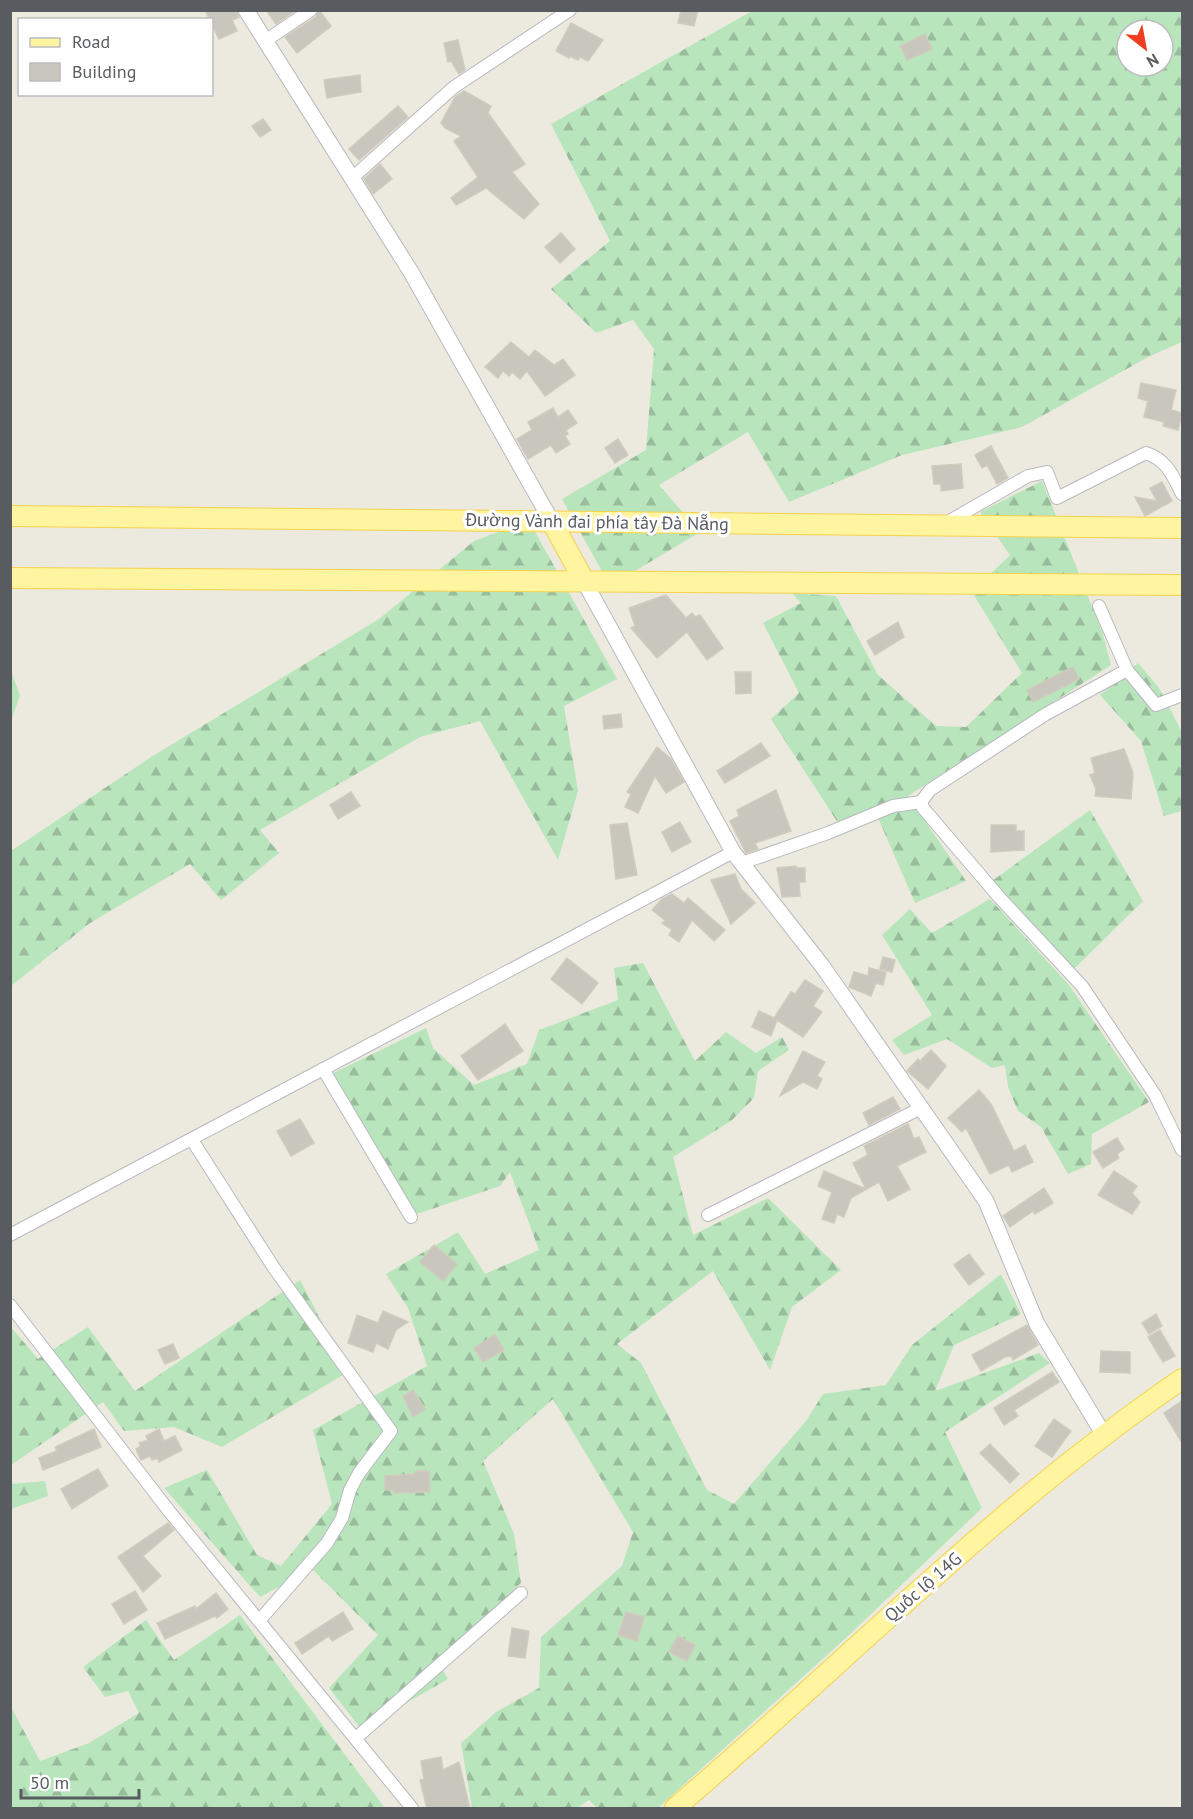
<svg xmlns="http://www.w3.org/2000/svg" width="1193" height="1819" viewBox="0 0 1193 1819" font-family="'PT Sans',sans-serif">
  <defs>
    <pattern id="forest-firs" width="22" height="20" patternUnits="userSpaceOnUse" patternTransform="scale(1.5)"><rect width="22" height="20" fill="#b9e5bc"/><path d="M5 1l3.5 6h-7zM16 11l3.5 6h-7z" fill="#99bd9c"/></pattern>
  </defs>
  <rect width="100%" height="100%" fill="#eceade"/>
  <g fill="url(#forest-firs)" fill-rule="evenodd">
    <path d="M752 11H1182V342L1150 356 1022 427 902 455 789 502 748 432 659 485 700 532 610 586 562 499 646 450 654 349 633 320 596 333 551 289 610 241 551 124ZM1127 30H1163V66H1127Z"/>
    <path d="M1042 481 1102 631 1111 665 908 796 966 881 915 903 879 820 840 826 771 719 799 693 763 623 801 603 792 593 836 596 878 675 936 726 966 727 1022 673 972 592 1010 555 980 512Z"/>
    <path d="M529 521 617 679 564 706 578 791 558 860 480 721 420 737 260 830 279 853 221 900 190 864 90 923 11 986V851L151 757 379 619 474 541Z"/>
    <path d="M1138 663 1159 688 1182 732V811L1164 816 1141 741 1100 695Z"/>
    <path d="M10 669 20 695 11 721H10Z"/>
    <path d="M1090 810 1143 901 1074 969 992 881Z"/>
    <path d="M990 899 1069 985 1149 1102 1092 1134 1091 1164 1068 1174 1041 1127 1018 1111 1008 1087 1005 1065 992 1068 947 1039 904 1055 892 1040 932 1015 882 935 910 909 932 933Z"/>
    <path d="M643 963 695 1061 726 1032 756 1053 782 1037 789 1050 758 1071 754 1098 731 1121 673 1157 693 1235 768 1198 841 1270 792 1307 770 1370 713 1271 617 1344 641 1363 707 1490 734 1504 806 1421 823 1394 886 1385 912 1345 1001 1274 1021 1314 954 1345 935 1391 1039 1353 1050 1363 945 1432 982 1508 848 1636 658 1808H597L589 1800 577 1808H472L461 1743 496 1712 539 1688 541 1637 622 1566 633 1532 553 1399 483 1461 514 1534 521 1583 439 1663 448 1679 361 1729 329 1688 378 1635 312 1569 260 1597 164 1488 207 1470 257 1555 281 1566 332 1504 313 1430 427 1366 408 1308 386 1274 458 1232 485 1274 539 1250 510 1172 500 1186 414 1215 321 1079 426 1028 433 1048 474 1085 527 1064 539 1030 618 1000 614 968Z"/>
    <path d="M300 1280 348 1372 222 1447 174 1427 124 1431 103 1402 11 1465 10 1326 38 1359 88 1327 135 1391Z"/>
    <path d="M45 1481 48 1496 11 1509V1484Z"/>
    <path d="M240 1615 385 1808H11V1707L40 1761 89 1743 139 1713 128 1691 105 1697 83 1667 146 1620 174 1660Z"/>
  </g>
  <g fill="#c9c6be" stroke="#d0cbbd" stroke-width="1.5">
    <path d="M205 10H236L239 17 232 20 237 31 219 39Z"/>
    <path d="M266 10H296L276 24Z"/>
    <path d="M319 10 331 26 297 53 285 37 316 17Z"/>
    <path d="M681 10H698L694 26 678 23Z"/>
    <path d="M571 23 603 40 588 61 580 57 578 60 570 56 569 58 556 51Z"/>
    <path d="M925 34 932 49 907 60 900 46Z"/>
    <path d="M458 40 465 70 459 74 451 61 448 62 444 43Z"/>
    <path d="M360 75 361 92 327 98 324 80Z"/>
    <path d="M464 91 491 106 488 113 525 164 512 172 539 204 524 219 486 188 456 205 451 198 478 177 454 141 461 136 445 128 441 123 455 97Z"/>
    <path d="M398 106 408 117 359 160 349 149Z"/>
    <path d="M263 119 271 130 260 137 252 126Z"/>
    <path d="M380 164 392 179 373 194 364 179Z"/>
    <path d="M561 233 575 249 560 263 545 247Z"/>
    <path d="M511 342 529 357 535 350 554 365 563 359 575 375 545 396 527 371 520 379 512 372 509 376 503 371 498 378 485 367Z"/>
    <path d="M1141 383 1176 390 1171 410 1182 413 1178 430 1163 426 1164 422 1144 417 1148 401 1138 398Z"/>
    <path d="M553 408 558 417 568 410 577 423 566 430 568 434 565 436 570 444 556 453 551 445 528 459 517 439 532 430 528 422Z"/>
    <path d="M618 439 628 455 615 463 605 448Z"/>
    <path d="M991 446 1008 478 997 484 987 465 982 468 975 455Z"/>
    <path d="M961 464 963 488 941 491V484H934L932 466Z"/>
    <path d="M1162 482 1172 501 1145 516 1135 497 1157 501 1150 488Z"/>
    <path d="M666 595 686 618 692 613 695 617 700 615 723 648 707 660 687 632 657 658 631 628 635 626 629 608Z"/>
    <path d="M898 622 904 637 875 655 867 641Z"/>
    <path d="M1073 667 1079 679 1033 702 1027 690Z"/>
    <path d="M735 672H751V693L736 694Z"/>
    <path d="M621 714 622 727 604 729 603 716Z"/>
    <path d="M761 743 770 756 725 783 717 771Z"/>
    <path d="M657 747 670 758 684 782 666 793 655 776 638 813 625 807 631 794 627 792Z"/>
    <path d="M1124 749 1133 773 1131 799 1095 796 1096 789 1090 775 1095 773 1091 758Z"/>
    <path d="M776 790 791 831 755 843 758 849 746 853 730 821 739 816 737 810Z"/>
    <path d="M351 792 360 806 338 819 330 805Z"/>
    <path d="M680 822 691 842 672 852 662 832Z"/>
    <path d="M627 823 637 875 616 879 610 825Z"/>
    <path d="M991 825H1016V831H1024V850L991 852Z"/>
    <path d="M796 866V868H805V882H799L800 896 782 897 777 868Z"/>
    <path d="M735 874 741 889 755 903 731 924 711 880Z"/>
    <path d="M672 894 684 903 688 898 725 930 714 941 692 920 679 942 669 935 672 930 662 923 666 921 652 910 662 899Z"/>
    <path d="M883 957 895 960 892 972 880 969Z"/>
    <path d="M567 958 598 983 582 1004 551 979Z"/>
    <path d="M869 968 886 972 883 985 876 983 871 996 849 987 854 972 868 976Z"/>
    <path d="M805 980 823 991 813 1006 822 1012 803 1037 777 1020 771 1036 752 1027 759 1011 774 1018 791 992 795 994Z"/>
    <path d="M505 1024 523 1051 478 1080 461 1056Z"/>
    <path d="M931 1050 946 1066 928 1089 907 1071 918 1059 920 1061Z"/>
    <path d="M803 1051 825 1062 817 1076 822 1079 817 1089 803 1082 780 1096Z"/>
    <path d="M979 1090 991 1104 1014 1151 1025 1145 1033 1162 1012 1172 1009 1165 990 1174 966 1128 962 1132 948 1118Z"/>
    <path d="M893 1097 900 1109 869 1125 863 1113Z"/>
    <path d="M300 1119 314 1143 291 1156 277 1131Z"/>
    <path d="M908 1124 914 1139 919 1137 926 1152 897 1166 910 1189 888 1201 879 1182 851 1198 844 1217 837 1214 834 1223 822 1219 832 1192 818 1186 824 1171 866 1189 853 1163 868 1155 864 1146Z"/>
    <path d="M1117 1138 1124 1149 1117 1154 1119 1158 1103 1168 1093 1152Z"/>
    <path d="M1114 1171 1137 1186 1132 1193 1140 1202 1132 1214 1098 1195Z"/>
    <path d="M1044 1188 1053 1203 1035 1214 1033 1211 1010 1227 1003 1216Z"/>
    <path d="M434 1245 457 1264 443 1281 420 1262Z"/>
    <path d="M969 1254 984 1274 969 1285 954 1265Z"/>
    <path d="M383 1311 408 1322 396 1330 388 1349 376 1343 373 1352 348 1343 357 1315 378 1323Z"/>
    <path d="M1156 1314 1162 1326 1149 1334 1142 1323Z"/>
    <path d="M1027 1325 1038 1345 1013 1360 1011 1356 1005 1357 981 1371 972 1355Z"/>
    <path d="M1160 1330 1175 1356 1163 1362 1148 1337Z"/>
    <path d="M495 1335 504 1350 483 1362 474 1348Z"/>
    <path d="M173 1344 179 1358 165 1364 158 1350Z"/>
    <path d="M1101 1351 1130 1352V1373L1100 1372Z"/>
    <path d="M1052 1372 1059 1382 1014 1410 1018 1416 1004 1425 994 1408Z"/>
    <path d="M413 1390 425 1409 413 1417 403 1396Z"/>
    <path d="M1182 1401V1443L1164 1413Z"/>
    <path d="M1054 1419 1071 1431 1052 1457 1035 1446Z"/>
    <path d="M94 1429 101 1447 43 1470 39 1458 57 1451 55 1447Z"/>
    <path d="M159 1429 164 1441 175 1436 182 1450 159 1462 157 1458 152 1460 150 1456 141 1460 136 1449 141 1446 139 1443 148 1440 146 1436Z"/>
    <path d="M990 1444 1019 1474 1010 1483 980 1453Z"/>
    <path d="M98 1469 108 1486 72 1509 61 1489Z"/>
    <path d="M415 1471H429L430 1492 394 1493V1490H385V1476L415 1474Z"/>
    <path d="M168 1523 174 1530 143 1556 161 1576 143 1592 118 1557Z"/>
    <path d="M135 1591 147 1610 124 1624 112 1604Z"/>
    <path d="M216 1593 228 1609 217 1618 215 1616 165 1639 157 1623 195 1606 196 1609Z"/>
    <path d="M343 1612 353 1629 332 1641 329 1636 302 1654 295 1643Z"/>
    <path d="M626 1612 644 1617 637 1641 618 1635Z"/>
    <path d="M512 1628 529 1631 525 1658 508 1656Z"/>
    <path d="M678 1636 695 1645 687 1661 669 1652Z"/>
    <path d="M441 1757 443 1770 459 1762 470 1809H427L420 1780 424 1779 421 1761Z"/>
  </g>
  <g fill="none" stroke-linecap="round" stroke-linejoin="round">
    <defs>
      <g id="minor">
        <path d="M265 41 311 10"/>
        <path d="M352 178 454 87 570 10"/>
        <path d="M946 523 1028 476 1047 472 1057 498 1146 453C1167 460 1173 476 1182 494"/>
        <path d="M1099 606 1127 670 1156 705 1182 695"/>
        <path d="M1127 670 1046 714 930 790 921 802 923 808 999 897 1082 986 1155 1095 1182 1150"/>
        <path d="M742 863 828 833 893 806 921 802"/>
        <path d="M323 1069 411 1217"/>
        <path d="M192 1140 274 1268 391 1431 359 1473 350 1490 342 1518 327 1543 259 1621"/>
        <path d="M708 1215 921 1108"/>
        <path d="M10 1235 733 852"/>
        <path d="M10 1305 169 1511 412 1808"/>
        <path d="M356 1738 521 1593"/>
      </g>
      <g id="tertiary">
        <path d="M246 10 411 272 552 522"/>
        <path d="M584 581 733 852 823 967 986 1201 1037 1324 1104 1435"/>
      </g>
      <g id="primary">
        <path d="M10 516 1182 528"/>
        <path d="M552 522 584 581"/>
        <path d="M10 578 1182 585"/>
        <path d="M675 1808C843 1665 999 1504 1182 1379"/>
      </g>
    </defs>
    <use href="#minor" stroke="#b7b9be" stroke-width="14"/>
    <use href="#tertiary" stroke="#b7b9be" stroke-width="17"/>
    <use href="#primary" stroke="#f7d14c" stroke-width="22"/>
    <use href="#minor" stroke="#fff" stroke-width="12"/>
    <use href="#tertiary" stroke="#fff" stroke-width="15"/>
    <use href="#primary" stroke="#fff5a0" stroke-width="20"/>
  </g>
  <g text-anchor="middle" stroke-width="6" stroke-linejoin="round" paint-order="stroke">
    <g font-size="18" fill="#585b60" stroke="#fff">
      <text transform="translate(597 522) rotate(1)" y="6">Đường Vành đai phía tây Đà Nẵng</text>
      <text transform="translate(923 1587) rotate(-41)" y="6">Quốc lộ 14G</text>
    </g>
  </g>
  <rect width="1193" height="1819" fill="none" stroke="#585b60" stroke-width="24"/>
  <rect x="18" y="18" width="195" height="78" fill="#ffffff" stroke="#bcbdbf" stroke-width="1.5"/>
  <rect x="30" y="38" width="30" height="9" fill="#fff5a0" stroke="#bcbdbf" stroke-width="1.5"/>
  <text x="72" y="48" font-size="18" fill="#585b60">Road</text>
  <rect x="30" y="63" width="30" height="18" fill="#c9c6be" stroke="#bcbdbf" stroke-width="1.5"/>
  <text x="72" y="78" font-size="18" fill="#585b60">Building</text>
  <g transform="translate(1145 48) rotate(149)"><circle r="28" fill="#ffffff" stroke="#bcbdbf" stroke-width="1.5"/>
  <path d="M0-4.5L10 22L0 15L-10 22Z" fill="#f03d20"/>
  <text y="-9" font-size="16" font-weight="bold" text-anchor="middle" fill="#585b60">N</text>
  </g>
  <path d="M21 1789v9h118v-9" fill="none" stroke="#585b60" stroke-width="3"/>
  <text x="30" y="1789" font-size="18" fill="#585b60" stroke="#ffffff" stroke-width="4.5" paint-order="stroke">50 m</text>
</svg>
